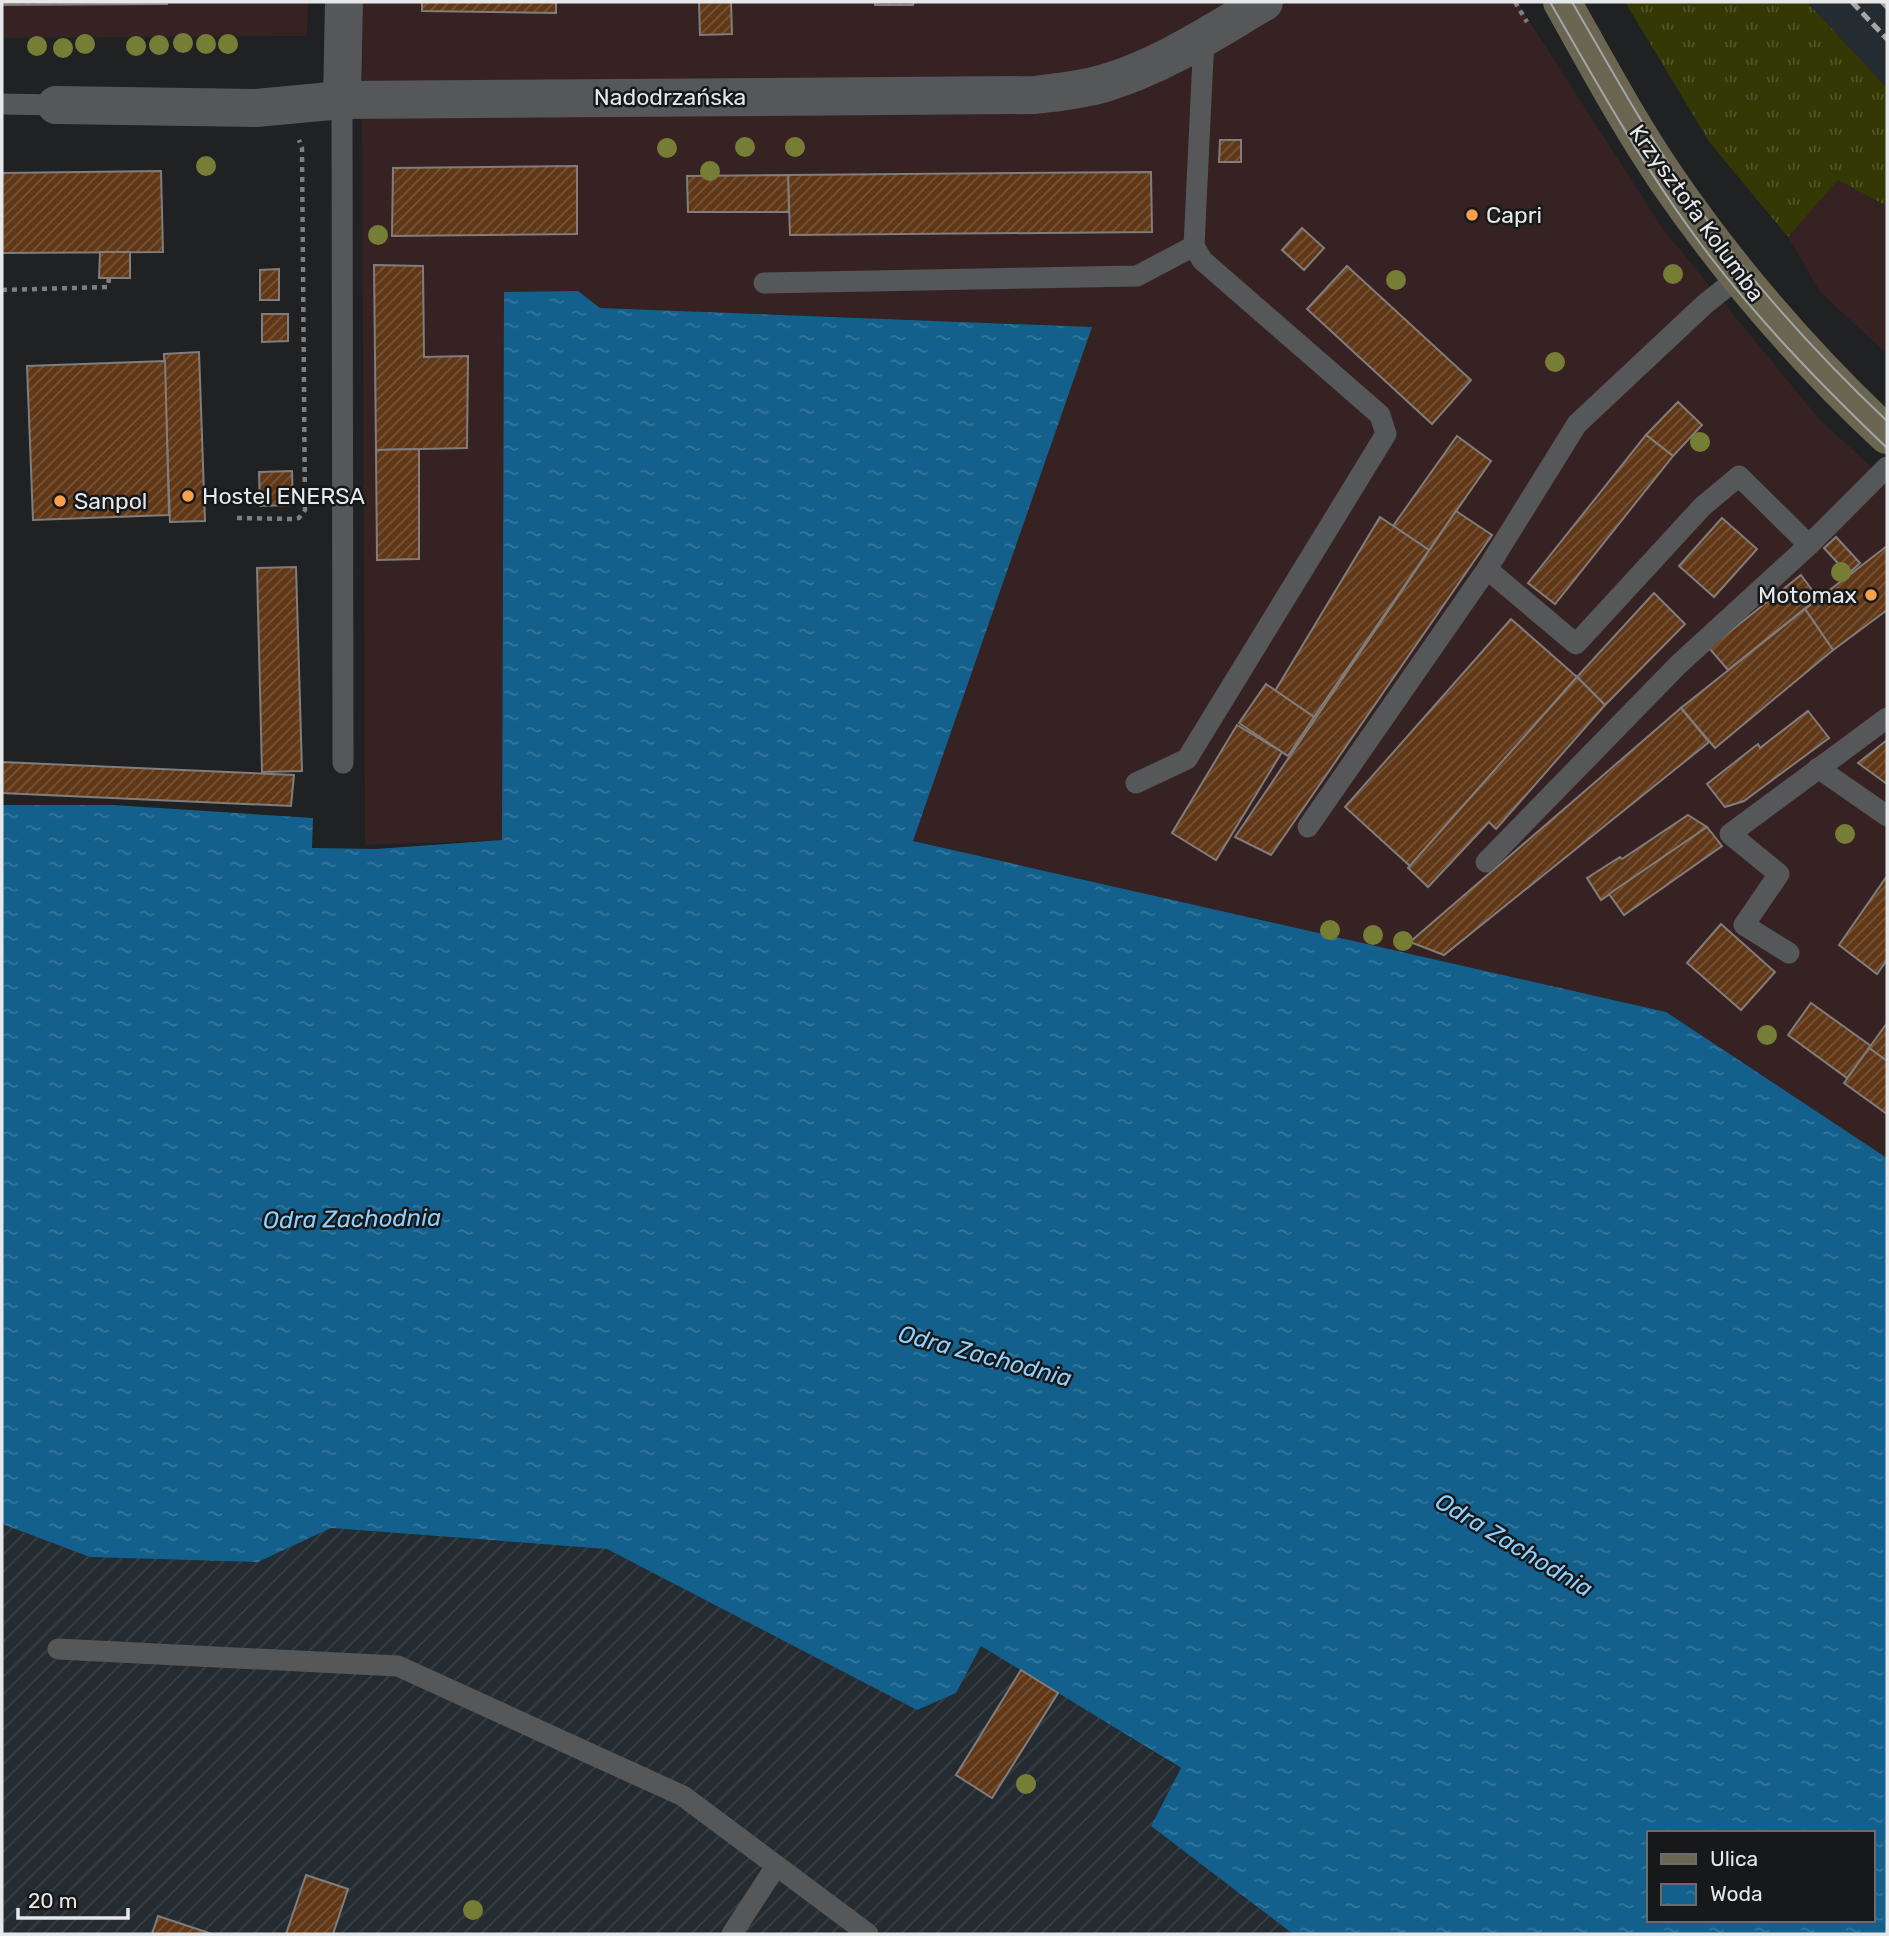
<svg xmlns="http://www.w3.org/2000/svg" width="1889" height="1936" viewBox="0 0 1889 1936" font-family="Rubik,sans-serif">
  <defs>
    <pattern id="industrial-furrows" width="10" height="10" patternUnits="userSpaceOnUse" patternTransform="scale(1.75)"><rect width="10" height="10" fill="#242b31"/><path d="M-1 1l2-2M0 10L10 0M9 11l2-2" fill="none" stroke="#394045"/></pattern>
    <pattern id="grass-tufts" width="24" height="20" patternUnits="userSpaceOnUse" patternTransform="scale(1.75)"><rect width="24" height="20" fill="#343804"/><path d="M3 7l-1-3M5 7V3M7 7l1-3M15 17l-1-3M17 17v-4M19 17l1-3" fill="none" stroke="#515529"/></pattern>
    <pattern id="water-ripples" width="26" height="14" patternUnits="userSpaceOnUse" patternTransform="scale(1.75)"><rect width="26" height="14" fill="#14608c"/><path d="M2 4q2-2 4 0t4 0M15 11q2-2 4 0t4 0" fill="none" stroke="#36779c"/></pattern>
    <pattern id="building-hatch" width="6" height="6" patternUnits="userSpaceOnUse" patternTransform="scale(1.75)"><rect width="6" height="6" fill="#613817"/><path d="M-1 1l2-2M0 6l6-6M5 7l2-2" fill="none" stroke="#785539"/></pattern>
  </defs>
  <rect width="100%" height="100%" fill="#1f2123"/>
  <g fill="#362223">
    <path d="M2 2H308L307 36 2 38Z"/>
    <path d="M363 2H1517L1663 229 1820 420 1887 481V1158L1666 1012 913 841 1091 327 600 308 578 291 504 293 502 840 365 845 362 126Z"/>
    <path d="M1838 180 1887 206V354L1821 293 1788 237Z"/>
  </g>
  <path fill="url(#industrial-furrows)" d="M2 1524 90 1557 258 1562 331 1528 607 1549 917 1710 956 1693 981 1645 1181 1769 1151 1826 1293 1934H2Z"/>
  <path fill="#242b31" d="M1807 2H1887V88Z"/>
  <path fill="url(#grass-tufts)" d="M1625 2H1807L1887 88V206L1838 180 1788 237 1710 143Z"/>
  <path fill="url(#water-ripples)" fill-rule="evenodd" d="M578 291 600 308 1092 327 913 841 1666 1012 1887 1158V1934H1293L1151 1826 1181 1768 981 1646 956 1693 917 1710 607 1549 331 1528 258 1562 90 1557 2 1524V805H113L313 818 312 848 376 849 502 840 504 292ZM1649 1833H1873V1920H1649Z"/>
  <g fill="url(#building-hatch)" stroke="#807d7c" stroke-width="2">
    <path d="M2 2H167V4L2 5Z"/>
    <path d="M422 2H556V13L422 11Z"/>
    <path d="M699 2H731L732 34 700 35Z"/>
    <path d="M875 2H914L913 5H875Z"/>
    <path d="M1220 140H1241V162H1219Z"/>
    <path d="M577 166V234L392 236 393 168Z"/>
    <path d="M161 171 163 252 2 253V173Z"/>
    <path d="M1151 172 1152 232 790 235 788 175Z"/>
    <path d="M788 175 789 212H688L687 176Z"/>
    <path d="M1302 228 1324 248 1304 270 1282 250Z"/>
    <path d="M100 252H130V278H99Z"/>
    <path d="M374 265 423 266 424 357 468 356 467 448 376 450Z"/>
    <path d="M1347 266 1471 380 1432 424 1307 309Z"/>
    <path d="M279 269V300H260V270Z"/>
    <path d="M262 314H288V341L262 342Z"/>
    <path d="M199 352 205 521 170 522 164 354Z"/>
    <path d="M165 361 169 515 33 520 27 366Z"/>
    <path d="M1678 402 1702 425 1673 456 1646 435Z"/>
    <path d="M1646 435 1673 456 1555 604 1528 583Z"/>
    <path d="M1457 436 1491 461 1429 550 1393 526Z"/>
    <path d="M419 449V559L377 560 376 450Z"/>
    <path d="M292 471 293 505 260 506 259 472Z"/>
    <path d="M1456 511 1492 535 1271 855 1235 837Z"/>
    <path d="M1380 517 1429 550 1314 717 1275 691Z"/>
    <path d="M1722 518 1757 549 1714 597 1679 566Z"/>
    <path d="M1836 537 1860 563 1848 574 1824 548Z"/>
    <path d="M1887 546V610L1833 650 1805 609Z"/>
    <path d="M296 567 302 771 262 772 257 568Z"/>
    <path d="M1801 575 1818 598 1728 670 1709 648Z"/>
    <path d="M1654 593 1685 624 1605 705 1577 677Z"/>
    <path d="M1805 609 1833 650 1715 748 1681 708Z"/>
    <path d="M1511 619 1577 677 1410 866 1345 807Z"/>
    <path d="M1577 677 1605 705 1496 829 1489 822 1428 887 1408 868Z"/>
    <path d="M1266 684 1314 717 1288 756 1239 723Z"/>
    <path d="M1681 708 1709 742 1444 955 1410 942Z"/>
    <path d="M1808 711 1829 738 1744 801 1725 807 1707 784 1758 744 1760 748Z"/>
    <path d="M1237 725 1282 752 1216 860 1172 833Z"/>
    <path d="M1887 740V784L1858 763Z"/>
    <path d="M2 762 294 775 291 806 2 793Z"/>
    <path d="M1688 815 1707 827 1601 900 1587 878 1620 857 1622 859Z"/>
    <path d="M1707 827 1722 846 1624 915 1609 894Z"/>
    <path d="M1887 876V960L1877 974 1839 945Z"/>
    <path d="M1721 924 1775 972 1741 1010 1687 963Z"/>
    <path d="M1811 1003 1871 1046 1847 1078 1788 1035Z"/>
    <path d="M1887 1023V1061L1869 1048Z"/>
    <path d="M1869 1048 1887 1061V1114L1844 1083Z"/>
    <path d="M1021 1670 1058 1693 992 1798 956 1775Z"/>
    <path d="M306 1875 348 1889 333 1934H286Z"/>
    <path d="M158 1916 212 1934H152Z"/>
  </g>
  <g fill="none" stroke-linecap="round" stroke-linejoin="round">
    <g stroke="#7d7f80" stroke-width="4.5" stroke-dasharray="5 5" stroke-linecap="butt">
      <path d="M1515 2 1527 22"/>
      <path d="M2 290 108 287 109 278"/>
      <path d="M237 518 292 519 299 518 305 510 302 148 299 140"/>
    </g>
    <g stroke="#555759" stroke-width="21">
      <path d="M342 100 343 763"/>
      <path d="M2 104 56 105"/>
      <path d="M764 283 1137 276 1194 246"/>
      <path d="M1809 545 1887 467"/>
      <path d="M1818 768 1887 816"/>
      <path d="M1136 783 1187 759 1386 434 1380 415 1202 260 1194 246 1204 37"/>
      <path d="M1308 827 1487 569 1577 424 1705 304 1739 277"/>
      <path d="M1486 862 1678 665 1809 545 1739 476 1703 506 1576 644 1487 569"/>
      <path d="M1789 953 1744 925 1779 874 1730 834 1887 718"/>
      <path d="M58 1649 398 1666 683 1796 868 1934"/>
      <path d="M732 1934 776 1866"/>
    </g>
    <g stroke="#555759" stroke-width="38">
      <path d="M342 100 344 2"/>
      <path d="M56 105 256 108 342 100 1035 95C1059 92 1082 90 1105 83 1162 66 1213 32 1264 2"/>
    </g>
    <path stroke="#6b6651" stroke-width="38" d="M1562 2C1596 62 1629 124 1668 181 1732 274 1805 358 1887 435"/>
    <g stroke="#a3a5a6" stroke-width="2">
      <path d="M1550 2C1595 80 1639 159 1692 232 1749 311 1817 381 1887 448"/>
      <path d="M1572 2C1611 69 1649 138 1694 202 1751 282 1816 354 1887 421"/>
    </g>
    <g stroke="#a3a5a6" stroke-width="5" stroke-dasharray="10 5" stroke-linecap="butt">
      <path d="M1852 2 1887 39"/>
      <path d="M1882 2 1887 7"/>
    </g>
  </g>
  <g fill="#767e36">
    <circle cx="183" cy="43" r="10"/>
    <circle cx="85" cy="44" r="10"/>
    <circle cx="206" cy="44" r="10"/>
    <circle cx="228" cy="44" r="10"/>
    <circle cx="159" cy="45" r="10"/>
    <circle cx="37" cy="46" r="10"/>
    <circle cx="136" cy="46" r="10"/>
    <circle cx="63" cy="48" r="10"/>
    <circle cx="745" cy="147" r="10"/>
    <circle cx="795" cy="147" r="10"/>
    <circle cx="667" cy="148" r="10"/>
    <circle cx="206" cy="166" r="10"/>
    <circle cx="710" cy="171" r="10"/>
    <circle cx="378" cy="235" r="10"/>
    <circle cx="1673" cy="274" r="10"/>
    <circle cx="1396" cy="280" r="10"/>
    <circle cx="1555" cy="362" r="10"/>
    <circle cx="1700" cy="442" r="10"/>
    <circle cx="1841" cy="572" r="10"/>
    <circle cx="1845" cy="834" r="10"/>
    <circle cx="1330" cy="930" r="10"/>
    <circle cx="1373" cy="935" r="10"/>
    <circle cx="1403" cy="941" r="10"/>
    <circle cx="1767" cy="1035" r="10"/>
    <circle cx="1026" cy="1784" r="10"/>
    <circle cx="473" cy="1910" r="10"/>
  </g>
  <g fill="#f8a04b" stroke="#16181a" stroke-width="2.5">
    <circle cx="1472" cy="215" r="7"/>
    <circle cx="188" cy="496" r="7"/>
    <circle cx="60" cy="501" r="7"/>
    <circle cx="1871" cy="595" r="7"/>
  </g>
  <g text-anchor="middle" stroke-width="5" stroke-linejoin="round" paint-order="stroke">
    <g font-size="23" fill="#e6e8e9" stroke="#16181a">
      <text x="670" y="105">Nadodrzańska</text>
      <text transform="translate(1697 213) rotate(54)" y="8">Krzysztofa Kolumba</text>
    </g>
    <g font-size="23" fill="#e6e8e9" stroke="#16181a" text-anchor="start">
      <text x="1486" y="223">Capri</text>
      <text x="202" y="504">Hostel ENERSA</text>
      <text x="74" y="509">Sanpol</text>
      <text x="1857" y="603" text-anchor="end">Motomax</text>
    </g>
    <g font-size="24" font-style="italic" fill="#8fd0fe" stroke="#16181a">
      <text transform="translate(352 1219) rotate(-1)" y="8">Odra Zachodnia</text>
      <text transform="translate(985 1356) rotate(15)" y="8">Odra Zachodnia</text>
      <text transform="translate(1514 1545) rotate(31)" y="8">Odra Zachodnia</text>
    </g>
  </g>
  <rect width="1889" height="1936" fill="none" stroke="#e6e8e9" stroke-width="7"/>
  <rect x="1647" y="1831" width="228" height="91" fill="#16181a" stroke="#696b6d" stroke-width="2"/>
  <rect x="1661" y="1854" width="35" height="10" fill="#6b6651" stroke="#696b6d" stroke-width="2"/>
  <text x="1710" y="1866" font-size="21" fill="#e6e8e9">Ulica</text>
  <rect x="1661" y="1884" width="35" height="21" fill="url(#water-ripples)" stroke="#696b6d" stroke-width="2"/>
  <text x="1710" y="1901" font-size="21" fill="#e6e8e9">Woda</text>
  <path d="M18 1908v10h110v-10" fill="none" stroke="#e6e8e9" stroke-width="3.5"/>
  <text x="28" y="1908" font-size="21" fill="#e6e8e9" stroke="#16181a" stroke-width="5" paint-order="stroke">20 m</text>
</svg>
